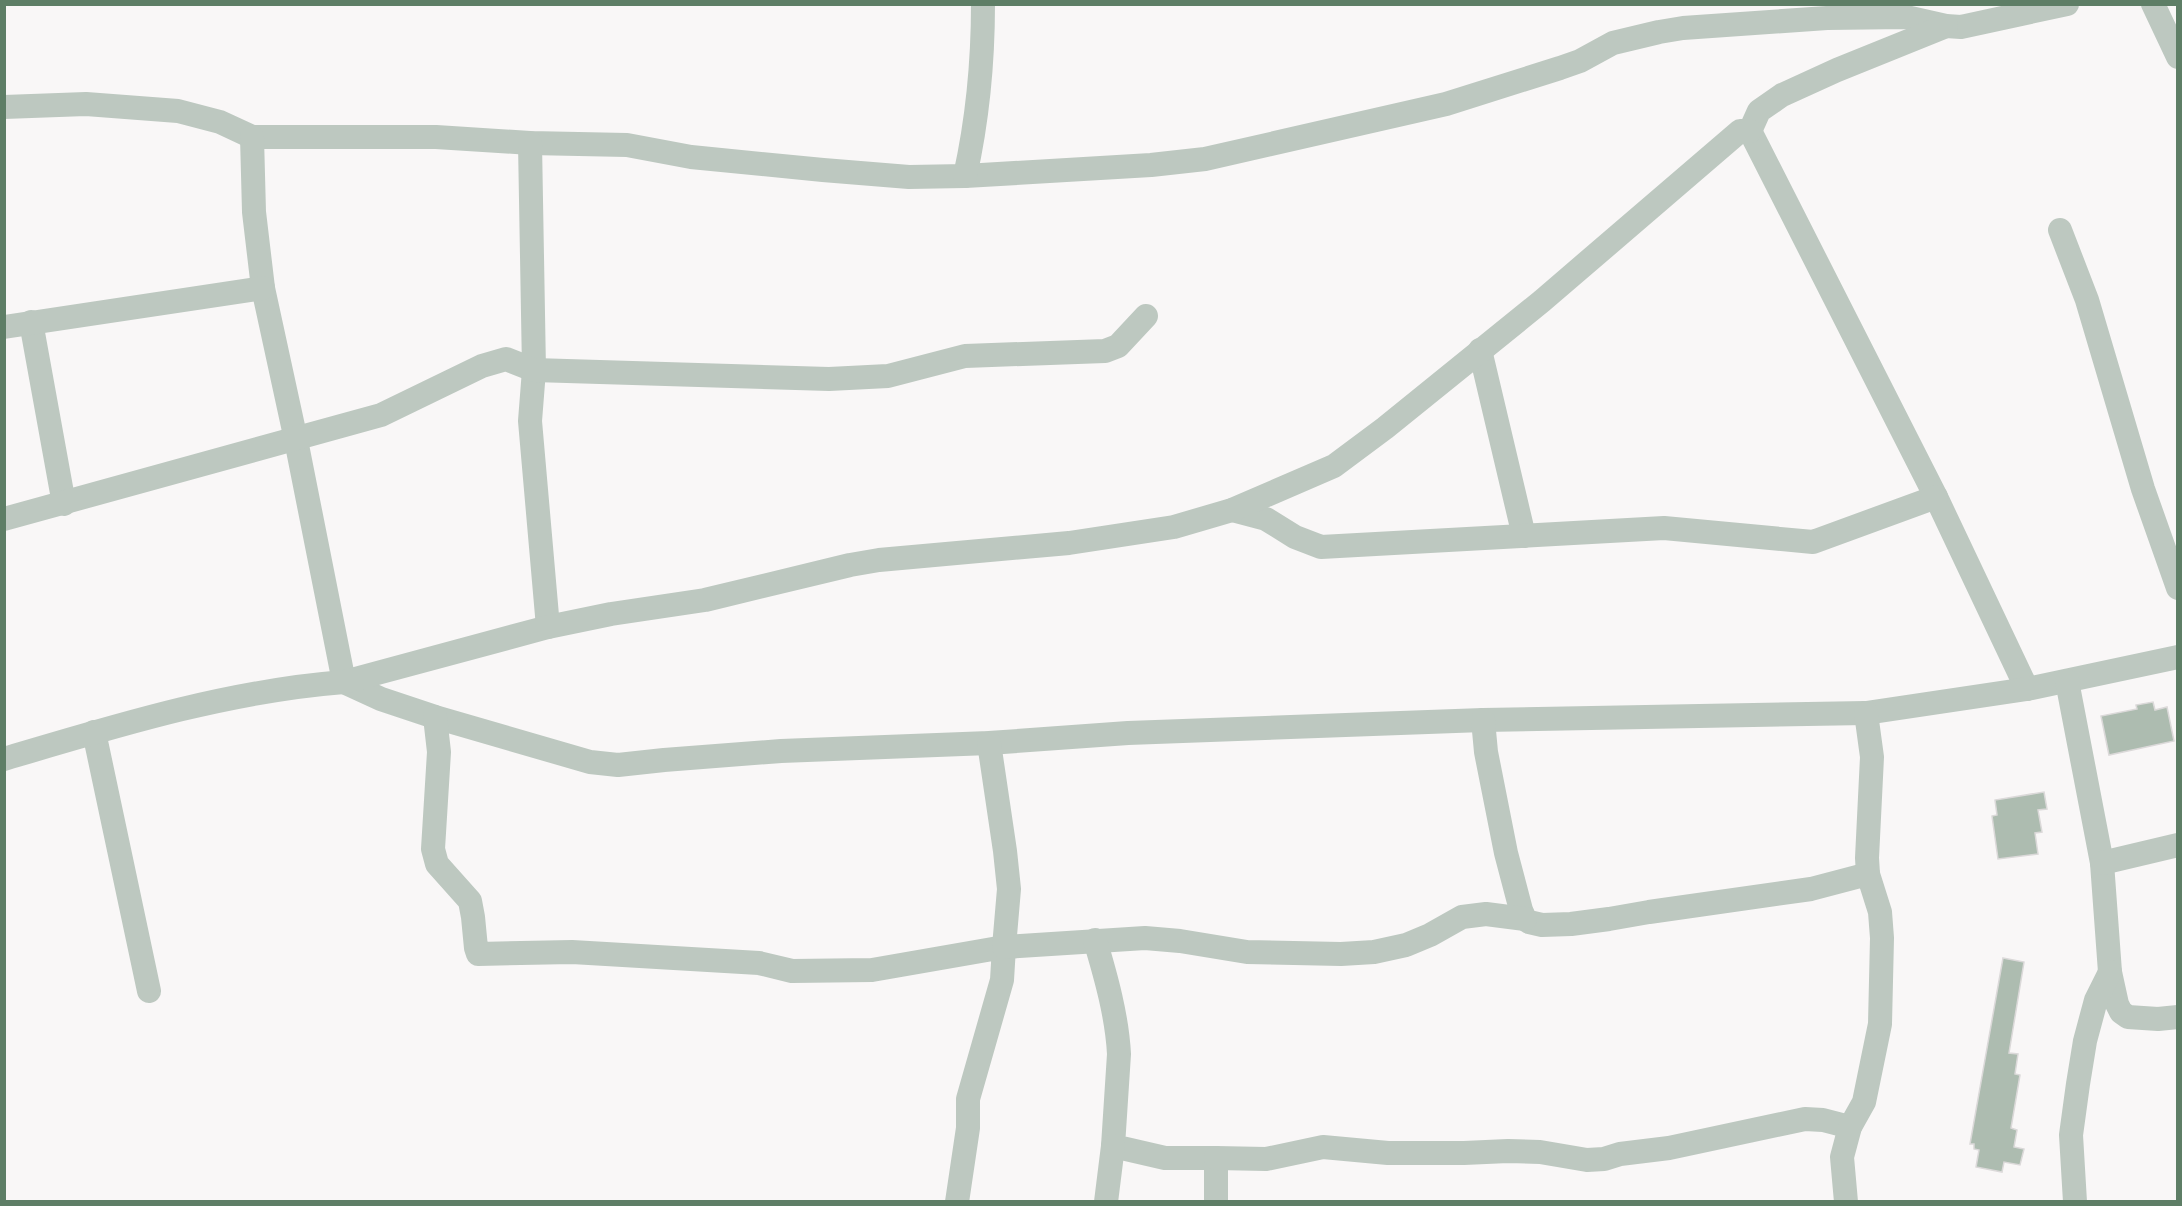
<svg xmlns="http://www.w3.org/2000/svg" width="2182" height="1206" viewBox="0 0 2182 1206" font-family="'Open Sans',sans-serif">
  <rect width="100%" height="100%" fill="#f9f7f7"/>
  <g fill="#adbcb0" stroke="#dbd9d9" stroke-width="1.5">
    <path d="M2153 702 2155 710 2167 707 2174 741 2109 755 2101 716 2137 709 2136 705Z"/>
    <path d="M2044 792 2047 809 2038 810 2042 832 2035 833 2038 854 1998 859 1992 816 1997 815 1995 800Z"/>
    <path d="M2003 958 2024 962 2009 1053 2018 1054 2015 1074 2020 1075 2011 1128 2017 1130 2014 1147 2024 1149 2020 1165 2004 1162 2002 1172 1976 1167 1979 1150 1974 1149V1144H1970Z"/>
  </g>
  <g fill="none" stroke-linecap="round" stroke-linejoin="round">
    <g stroke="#bdc8c0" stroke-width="24">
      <path d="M2153 4 2178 57"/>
      <path d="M4 107 86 104 178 111 220 122 252 137H436L530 143 627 145 691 157 823 170 909 177 965 176 1151 165 1205 159 1446 104 1560 68 1580 61 1613 43 1659 32 1683 28 1827 18 1906 17 1946 26 1961 27 2067 4"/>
      <path d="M1750 131 1936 497 2027 689"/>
      <path d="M1750 131 1759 111 1782 95 1837 70 1946 26"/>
      <path d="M252 137 254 212 263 288 296 440 344 682 381 699 435 717 590 762 618 765 664 760 781 751 989 743 1128 733 1483 720 1866 713 2027 689 2178 657"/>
      <path d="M530 143 534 370 530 421 548 627"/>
      <path d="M965 176C977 122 983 60 983 4"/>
      <path d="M2060 230 2087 300 2143 489 2178 588"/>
      <path d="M31 322 64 504"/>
      <path d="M4 327 263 288"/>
      <path d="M1480 350 1524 536"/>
      <path d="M1232 510 1266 519 1295 537 1321 547 1664 528 1813 542 1936 497"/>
      <path d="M4 519 381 415 482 366 506 359 534 370 829 379 888 376 965 356 1105 351 1118 346 1146 316"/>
      <path d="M2067 681 2102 863 2110 972 2117 1004 2121 1012 2128 1017 2158 1019 2178 1017"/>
      <path d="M435 717 439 752 433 849 437 864 470 901 473 917 476 948 478 954 572 952 759 963 792 971 872 970 1004 947 1002 980 968 1099V1128L957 1202"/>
      <path d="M1483 720 1486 752 1506 853 1521 910 1525 919 1529 922 1542 925 1571 924 1609 919 1649 912 1811 889 1868 874"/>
      <path d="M94 732 149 991"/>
      <path d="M989 743 1005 851 1009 889 1004 947 1145 938 1180 941 1247 952 1341 954 1374 952 1406 945 1430 935 1462 917 1486 914 1525 919"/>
      <path d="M4 759C115 726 228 691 344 682L548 627 611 614 705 600 850 565 879 560 1069 543 1174 527 1232 510 1334 466 1385 428 1542 301 1740 131H1750"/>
      <path d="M2102 863 2178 845"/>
      <path d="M1095 940C1106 977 1117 1016 1119 1054L1113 1146 1165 1158H1216V1202"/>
      <path d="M1216 1158 1266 1159 1323 1147 1388 1153H1464L1508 1151 1540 1152 1587 1160 1604 1159 1620 1154 1669 1148 1805 1119 1823 1120 1850 1127"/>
      <path d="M1106 1202 1113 1146"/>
      <path d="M1846 1202 1842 1157 1850 1127 1864 1102 1880 1024 1882 938 1880 912 1868 874 1867 858 1872 757 1866 713"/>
      <path d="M2075 1202 2071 1135 2078 1084 2085 1041 2096 1000 2110 972"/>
    </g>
  </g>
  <rect width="2182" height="1206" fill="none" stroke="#5e7e66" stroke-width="12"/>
</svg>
